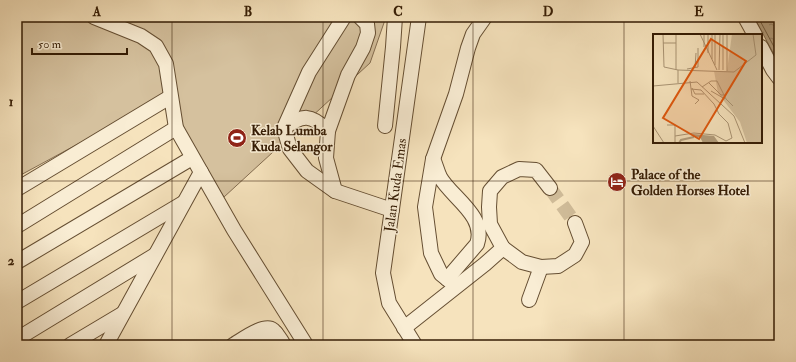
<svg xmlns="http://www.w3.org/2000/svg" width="796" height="362" viewBox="0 0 796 362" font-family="'IM FELL Double Pica',serif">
  <defs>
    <pattern id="water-ripples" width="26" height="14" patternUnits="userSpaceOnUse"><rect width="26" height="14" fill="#b49f7e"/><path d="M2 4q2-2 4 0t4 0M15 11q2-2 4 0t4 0" fill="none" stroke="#938165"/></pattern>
  </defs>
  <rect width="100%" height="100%" fill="#f6e3bd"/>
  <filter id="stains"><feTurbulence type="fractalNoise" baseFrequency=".005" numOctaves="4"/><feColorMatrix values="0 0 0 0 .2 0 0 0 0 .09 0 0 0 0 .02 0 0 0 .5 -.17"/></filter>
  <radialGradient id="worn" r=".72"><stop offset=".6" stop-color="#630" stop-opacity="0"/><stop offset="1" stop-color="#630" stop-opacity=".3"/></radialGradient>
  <path fill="#d5c19e" stroke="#856e51" d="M17 17H386L370 63 224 197 161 99 17 177Z"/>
  <path fill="url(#water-ripples)" stroke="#816b4d" d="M754 17H779V64Z"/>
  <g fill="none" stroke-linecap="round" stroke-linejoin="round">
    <path stroke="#745e41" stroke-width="1" d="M758 17 779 56"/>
    <path stroke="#cfbb98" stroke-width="14" stroke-dasharray="14 7" stroke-linecap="butt" d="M550 188 575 223"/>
    <defs>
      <g id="minor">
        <path d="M94 17 141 36 156 46 166 64 176 128 234 230 306 345"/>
        <path d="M344 17 309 72 284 128 290 149 307 171 335 191 392 210"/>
        <path d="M745 17 755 35"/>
        <path d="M761 47 773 70 779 78"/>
        <path d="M385 126 393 47 395 17"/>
        <path d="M284 128C303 114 311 114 328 131"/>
        <path d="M433 159C436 165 437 171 440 177 451 197 487 216 477 244L447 279"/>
        <path d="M17 189 170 97"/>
        <path d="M335 191 326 158 328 131 348 75 363 48 368 33 367 24 360 17"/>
        <path d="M17 226 176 128"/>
        <path d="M503 248 522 262 541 267 558 266 575 255 582 242 575 223"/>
        <path d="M17 262 192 158"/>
        <path d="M456 286 441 274 431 253 425 207 433 159 456 94 468 48 473 34 485 17"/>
        <path d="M529 300 541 267"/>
        <path d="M17 302 183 203"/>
        <path d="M404 328 485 264 503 248 490 224 489 207 490 191 502 177 519 169 536 170 550 188"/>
        <path d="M17 339 155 255"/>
        <path d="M70 345 122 314"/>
        <path d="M106 345 201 172"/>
        <path d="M233 345C242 340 264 323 273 330 277 334 281 340 284 345"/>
        <path d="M256 345 276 333"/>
        <path d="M415 345 389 303 383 273 419 17"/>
      </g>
    </defs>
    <use href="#minor" stroke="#654e32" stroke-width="16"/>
    <use href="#minor" stroke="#f9edd4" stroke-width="14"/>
  </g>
  <path fill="none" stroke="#351c04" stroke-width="1" stroke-opacity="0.55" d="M172 17V345M323 17V345M473 17V345M624 17V345M17 181H779"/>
  <defs>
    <symbol id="stadium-disc" viewBox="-11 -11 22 22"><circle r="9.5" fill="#8f2418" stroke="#f9edd4"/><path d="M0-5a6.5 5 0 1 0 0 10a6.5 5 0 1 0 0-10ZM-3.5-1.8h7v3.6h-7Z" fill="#fff"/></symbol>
    <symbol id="hotel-disc" viewBox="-11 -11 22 22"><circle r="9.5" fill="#8f2418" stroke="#f9edd4"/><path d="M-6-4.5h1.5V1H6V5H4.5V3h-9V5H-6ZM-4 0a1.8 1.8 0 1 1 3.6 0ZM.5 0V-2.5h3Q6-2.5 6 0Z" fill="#fff"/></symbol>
  </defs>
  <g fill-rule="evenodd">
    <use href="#stadium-disc" x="226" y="127" width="22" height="22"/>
    <use href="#hotel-disc" x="606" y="171" width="22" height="22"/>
  </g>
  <g text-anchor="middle" stroke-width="3" stroke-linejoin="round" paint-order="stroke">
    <g font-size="14" font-weight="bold" fill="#351c04" stroke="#f9edd4" text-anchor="start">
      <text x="251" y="135">Kelab Lumba<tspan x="251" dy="16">Kuda Selangor</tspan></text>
      <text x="631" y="179">Palace of the<tspan x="631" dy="16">Golden Horses Hotel</tspan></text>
    </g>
    <g font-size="14" fill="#351c04" stroke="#f9edd4">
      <text transform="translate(395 185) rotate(-82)" y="5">Jalan Kuda Emas</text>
    </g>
  </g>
  <g transform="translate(653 34)">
    <rect width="109" height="109" fill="#f6e3bd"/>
    <path d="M79 0H109V109H94L87 88 65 59 61 37H74Z" fill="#d5c19e"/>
    <path d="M40 100 61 102 66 109H50L47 103H40Z" fill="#b49f7e"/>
    <path fill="none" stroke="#b49f7e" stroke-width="2" d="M26 109 28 106 41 103"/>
    <path fill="none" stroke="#a99373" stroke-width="1" d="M10 0 11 33 25 36M23 0V36M47 0 64 36M51 0V13M59 0V25M70 0V36M74 0V37M10 9H23M55 19V0M62 31V0M42 34 43 19M34 35 45 33V14M66 36 67 0M37 47 39 62 46 66 42 70M25 49V36L81 38 103 21 100 0M56 49 68 61H72M0 52 44 48 81 82 92 109M49 53 58 47H64L73 65 80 72M39 54 42 60H51M58 57 72 65M14 91H22V109M0 92 11 109M22 102 41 99 62 101 73 107 79 104 75 89 66 80 61 70 48 56 38 55"/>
    <path fill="#df560c" fill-opacity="0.15" stroke="#df560c" stroke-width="2" d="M58 5 93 27 46 105 10 84Z"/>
    <rect width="109" height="109" fill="none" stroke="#351c04" stroke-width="2"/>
  </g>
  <rect width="796" height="362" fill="none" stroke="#f6e3bd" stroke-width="44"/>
  <path d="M32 48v6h95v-6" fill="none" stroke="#351c04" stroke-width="2"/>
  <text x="38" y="48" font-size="12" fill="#351c04" stroke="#f9edd4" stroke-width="3" paint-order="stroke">50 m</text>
  <rect x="22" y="22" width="752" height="318" fill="none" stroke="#351c04" stroke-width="1.5"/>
  <g font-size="13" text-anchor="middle" font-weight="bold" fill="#351c04">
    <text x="97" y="16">A</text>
    <text x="248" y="16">B</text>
    <text x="398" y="16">C</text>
    <text x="548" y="16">D</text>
    <text x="699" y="16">E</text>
    <text x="11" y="106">1</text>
    <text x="11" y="265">2</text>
  </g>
  <rect width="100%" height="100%" filter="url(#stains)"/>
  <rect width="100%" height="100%" fill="url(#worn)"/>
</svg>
